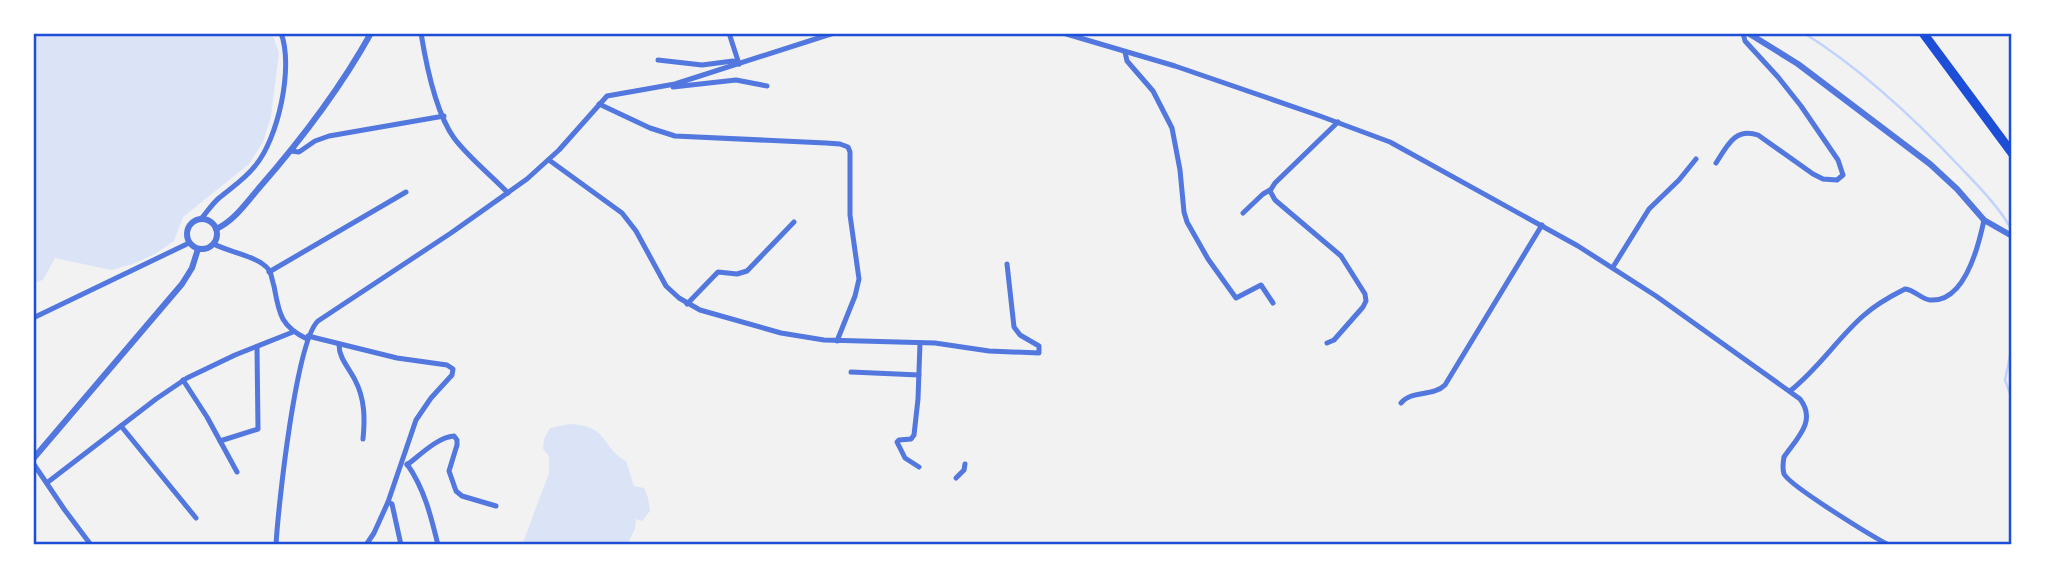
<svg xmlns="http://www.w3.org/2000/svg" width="2045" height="578" viewBox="0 0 2045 578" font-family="Barlow,sans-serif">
  <rect width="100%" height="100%" fill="#f2f2f2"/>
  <g fill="#dbe4f7">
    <path d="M33 33H272L279 53 271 116 263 142 249 164 183 217 174 241 155 254 133 264 111 270 55 258 43 280 33 283Z"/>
    <path d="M569 424C610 426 599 445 626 461L634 486 644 488 648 498 650 511 642 521 636 519 635 529 627 545H522L549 473V456L543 449 544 439 550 428Z"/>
  </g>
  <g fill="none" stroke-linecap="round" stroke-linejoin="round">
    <g stroke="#bfd3fe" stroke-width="2.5">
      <path d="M1804 33C1863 70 1915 119 1962 169 1979 187 1998 206 2010 227"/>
      <path d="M2012 346 2005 380 2012 399"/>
    </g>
    <g stroke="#5277de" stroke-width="5">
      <path d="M421 33C426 64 436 113 454 138 469 158 491 175 508 193"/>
      <path d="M729 33 739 64"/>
      <path d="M1063 33 1175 66 1320 116 1390 142 1578 246 1656 296 1800 399C1817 421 1797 438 1784 457 1783 463 1782 468 1784 474 1790 486 1873 537 1889 545"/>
      <path d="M1125 52 1127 61 1153 91 1172 128 1180 170 1184 212 1187 222 1208 259 1236 298 1261 285 1273 303"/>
      <path d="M658 60 702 65 733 61 739 64"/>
      <path d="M673 87 736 80 767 86"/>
      <path d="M599 104 650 128 675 136 826 143 840 144 848 147 850 152V215L859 279 855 296 837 341"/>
      <path d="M291 151 299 152 315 141 329 136 444 116"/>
      <path d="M549 160 622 213 636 231 666 286 679 298 700 310 781 333 824 340 935 343 989 351 1039 353V346L1020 335 1014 327 1007 264"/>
      <path d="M1716 163C1727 146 1735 127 1758 135L1813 174 1823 179 1837 180 1843 175 1838 160 1801 106 1778 77 1745 41 1743 33"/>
      <path d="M1243 213 1263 194 1270 190"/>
      <path d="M201 219C207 212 212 204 219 198 231 188 245 179 255 166 278 139 294 67 281 33"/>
      <path d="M214 244C228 252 259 256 269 270 272 275 272 281 274 286 279 313 280 326 307 339"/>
      <path d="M1613 267 1649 209 1679 180 1696 159"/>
      <path d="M269 272 406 192"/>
      <path d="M687 304 718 272 737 274 747 271 794 222"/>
      <path d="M33 318 189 243"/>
      <path d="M308 336 397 358 447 365 453 369 452 375 431 398 416 420 388 502 374 533 366 545"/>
      <path d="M1327 343 1334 340 1363 307 1366 301 1365 294 1341 256 1275 200 1270 191 1275 183 1338 122"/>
      <path d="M339 345C339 358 349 368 355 380 365 399 365 419 363 439"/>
      <path d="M851 372 919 375"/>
      <path d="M183 380 207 417 237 472"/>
      <path d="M1790 391C1819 368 1837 339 1863 316 1875 305 1891 296 1905 289 1915 290 1921 299 1930 300 1965 303 1979 244 1984 220"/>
      <path d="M1401 403C1411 390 1433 397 1445 385L1542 225"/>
      <path d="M121 426 196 518"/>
      <path d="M220 441 258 429 257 347"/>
      <path d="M33 463 64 509 91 545"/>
      <path d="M407 464C424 488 431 516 438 545"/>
      <path d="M407 465C420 455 438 437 454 436L457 440V445L449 471 456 491 462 496 496 506"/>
      <path d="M919 467 905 458 897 442 899 440 911 439 914 435 918 399 920 343"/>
      <path d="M956 478 964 470 965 464"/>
      <path d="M48 482 156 399 187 378 235 355 293 332"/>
      <path d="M388 502 392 504 401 545"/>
      <path d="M276 545C278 508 296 341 318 321L451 233 527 179 559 150 607 96 675 84 834 33"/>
    </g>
    <g stroke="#5277de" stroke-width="6">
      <path d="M1748 33 1798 64 1930 164 1957 189 1984 220 2012 236"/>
      <circle cx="202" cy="234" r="15"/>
      <path d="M216 229C234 221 246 203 259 188 301 140 340 89 371 33"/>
      <path d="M33 459 182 284 192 268 198 249"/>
    </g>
    <path stroke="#1d4ed8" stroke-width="9" d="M1923 33 2012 153"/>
  </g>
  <rect width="2045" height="578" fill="none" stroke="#ffffff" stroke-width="70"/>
  <rect x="35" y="35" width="1975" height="508" fill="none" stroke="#1d4ed8" stroke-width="2.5"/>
</svg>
